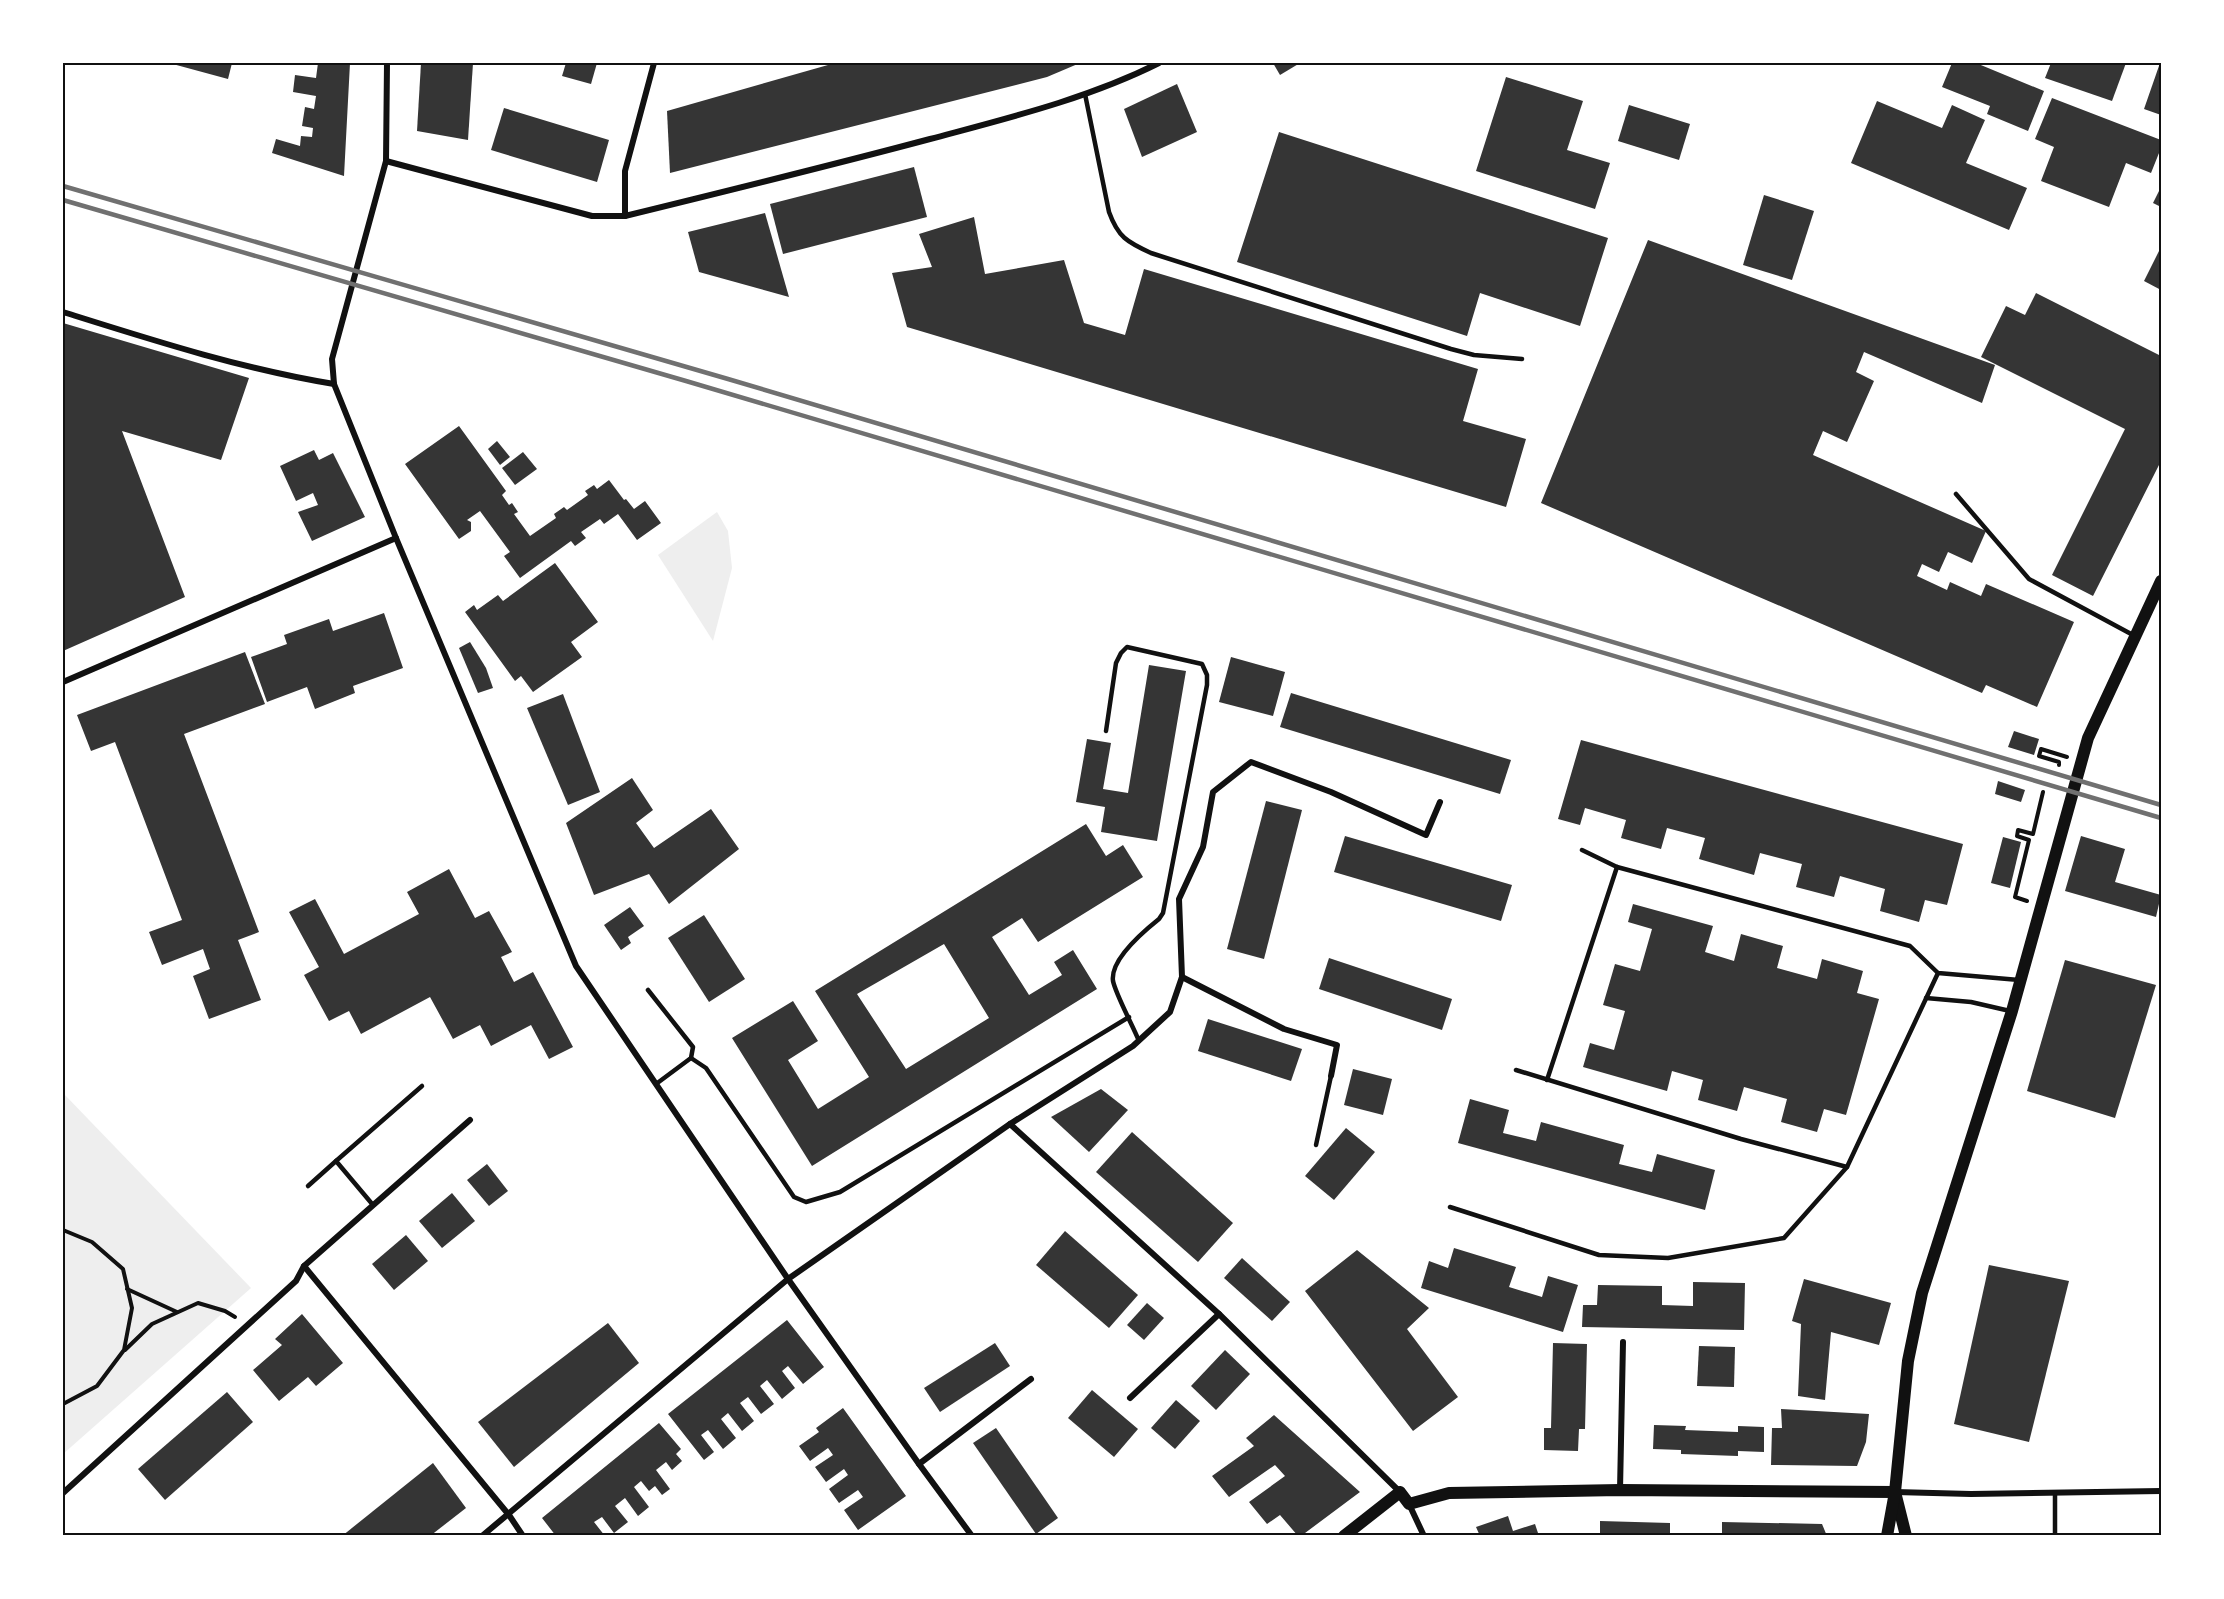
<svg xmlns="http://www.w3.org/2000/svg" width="2224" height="1599" viewBox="0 0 2224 1599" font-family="'Exo 2',sans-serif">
  <rect width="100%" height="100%" fill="#fff"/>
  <g fill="#eee">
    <path d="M717 512 728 531 732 568 713 641 658 555Z"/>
    <path d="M63 1093 251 1288 63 1454Z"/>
  </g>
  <g fill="#353535" fill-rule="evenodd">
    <path d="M169 63H232L228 79Z"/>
    <path d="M318 63H350L344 176 272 153 276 139 300 146 301 136 312 137 313 128 302 126 305 107 314 109 316 96 293 92 295 75 316 78Z"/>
    <path d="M421 63H473L468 140 417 131Z"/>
    <path d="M566 63H597L591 84 562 76Z"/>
    <path d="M835 63H1080L1047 77 670 173 667 111Z"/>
    <path d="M1273 63H1300L1280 75Z"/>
    <path d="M1952 63H1976L2044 91 2028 131 1987 114 1990 106 1942 87Z"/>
    <path d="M2051 63H2126L2112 101 2045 78Z"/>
    <path d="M2160 63H2161V115L2144 109Z"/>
    <path d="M1506 77 1583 101 1567 150 1610 163 1595 209 1476 171Z"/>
    <path d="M1177 84 1197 132 1142 157 1124 109Z"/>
    <path d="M2052 98 2161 140V148L2151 173 2126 163 2109 207 2041 181 2054 147 2035 139Z"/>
    <path d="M1877 101 1942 128 1952 105 1985 120 1966 163 2027 188 2009 230 1851 163Z"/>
    <path d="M1629 105 1690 124 1679 160 1618 141Z"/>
    <path d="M504 108 609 140 597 182 491 150Z"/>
    <path d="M1279 132 1608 238 1580 326 1480 293 1467 336 1237 262Z"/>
    <path d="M914 167 927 217 783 254 770 204Z"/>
    <path d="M2161 187V207L2153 203Z"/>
    <path d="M1764 195 1814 211 1792 280 1743 265Z"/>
    <path d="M765 213 789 297 699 272 688 232Z"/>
    <path d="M974 217 985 274 1064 260 1084 323 1125 335 1144 269 1478 369 1463 421 1526 439 1506 507 907 327 892 273 932 267 919 234Z"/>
    <path d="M1648 240 1995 365 1982 403 1864 352 1856 372 1874 381 1847 442 1823 431 1813 455 1986 531 1972 563 1948 552 1939 572 1922 564 1917 576 1947 590 1950 582 1981 596 1986 584 2074 622 2037 707 1986 685 1982 693 1541 503Z"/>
    <path d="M2161 247V290L2144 281Z"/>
    <path d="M2036 293 2161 356V461L2093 596 2052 575 2125 429 1981 357 2006 306 2025 315Z"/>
    <path d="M63 323 249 378 221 460 122 431 185 597 63 651Z"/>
    <path d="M459 426 506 491 502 495 509 505 512 503 518 512 514 514 530 536 556 518 554 514 564 507 567 510 588 495 585 491 594 485 597 489 609 480 624 500 626 499 634 509 645 501 661 523 637 540 618 514 604 524 600 519 581 532 586 538 575 546 571 541 520 578 504 556 510 552 480 511 467 520 471 522V531L459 539 405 464Z"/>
    <path d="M497 441 510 457 500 465 488 449Z"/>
    <path d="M314 450 319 460 333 453 365 517 312 541 298 512 318 505 313 493 296 501 280 466Z"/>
    <path d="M523 452 537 469 515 485 502 468Z"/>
    <path d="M555 563 598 622 571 642 582 657 533 692 521 676 515 681 465 612 474 605 477 610 498 595 503 601Z"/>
    <path d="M384 613 403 668 353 686 355 693 315 709 307 687 267 702 251 657 287 644 284 635 329 619 333 631Z"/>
    <path d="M470 642 486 668 493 688 478 693 459 648Z"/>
    <path d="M245 652 265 704 184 734 259 932 238 940 261 1000 209 1019 193 976 210 969 203 949 162 965 149 932 182 920 115 742 91 751 77 715Z"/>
    <path d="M1231 657 1285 672 1273 716 1219 702Z"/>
    <path d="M1149 665 1186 671 1157 841 1101 832 1105 807 1076 802 1087 739 1111 743 1103 789 1128 793Z"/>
    <path d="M1291 693 1511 760 1500 794 1280 727Z"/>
    <path d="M563 694 600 792 568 805 527 708Z"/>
    <path d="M2014 731 2039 739 2034 755 2008 747Z"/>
    <path d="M1581 740 1963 844 1947 905 1925 900 1919 922 1880 911 1885 889 1840 876 1834 897 1796 887 1802 864 1760 853 1754 875 1699 859 1705 838 1667 828 1661 849 1621 838 1626 820 1585 808 1580 825 1558 819Z"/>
    <path d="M632 778 653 810 636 823 654 848 711 809 739 849 669 904 649 874 594 895 566 823Z"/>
    <path d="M1998 781 2025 790 2021 802 1995 794Z"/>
    <path d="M1266 801 1302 810 1264 959 1227 949Z"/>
    <path d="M1086 824 1106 856 1123 845 1143 877 1038 942 1022 918 992 937 1029 995 1062 975 1054 962 1073 950 1097 989 812 1166 732 1038 793 1001 818 1041 788 1060 818 1109 869 1077 815 991ZM944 944 989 1018 906 1069 857 994Z"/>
    <path d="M1345 836 1512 885 1501 921 1334 872Z"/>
    <path d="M2081 836 2125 849 2115 882 2161 895 2156 917 2065 891Z"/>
    <path d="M2003 837 2021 842 2010 888 1991 883Z"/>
    <path d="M449 869 475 918 489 911 512 952 501 957 514 982 533 972 573 1047 549 1059 531 1025 491 1046 480 1025 453 1039 430 997 361 1034 349 1011 329 1021 304 975 319 967 289 912 315 899 344 954 419 914 407 892Z"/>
    <path d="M1633 904 1713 926 1705 952 1734 961 1741 934 1783 946 1777 968 1817 979 1822 959 1863 971 1857 993 1879 999 1846 1115 1824 1109 1817 1132 1781 1122 1787 1099 1744 1087 1737 1111 1698 1100 1703 1080 1672 1071 1667 1091 1583 1067 1590 1043 1614 1050 1625 1011 1603 1005 1615 964 1640 971 1652 929 1628 922Z"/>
    <path d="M630 907 644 926 628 937 631 943 621 950 604 925Z"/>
    <path d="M704 915 745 979 709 1002 668 938Z"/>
    <path d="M1329 958 1452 999 1442 1030 1319 989Z"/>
    <path d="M2065 960 2156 985 2115 1118 2027 1091Z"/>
    <path d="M1208 1019 1302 1049 1291 1081 1198 1051Z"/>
    <path d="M1353 1069 1392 1079 1383 1115 1344 1105Z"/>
    <path d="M1101 1089 1128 1110 1089 1152 1051 1117Z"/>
    <path d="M1470 1099 1509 1110 1503 1133 1536 1141 1541 1122 1624 1145 1619 1164 1652 1172 1657 1154 1715 1170 1705 1210 1458 1143Z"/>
    <path d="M1346 1128 1375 1152 1334 1200 1305 1176Z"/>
    <path d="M1132 1132 1233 1223 1198 1262 1096 1172Z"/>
    <path d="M487 1164 508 1191 489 1206 467 1180Z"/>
    <path d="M452 1193 475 1221 442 1248 419 1221Z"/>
    <path d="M1065 1231 1138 1295 1109 1328 1036 1265Z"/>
    <path d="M406 1235 428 1261 394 1290 372 1264Z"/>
    <path d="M1454 1248 1516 1267 1509 1287 1542 1297 1548 1276 1578 1285 1563 1332 1421 1288 1429 1261 1448 1268Z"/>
    <path d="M1357 1250 1429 1308 1407 1329 1458 1397 1413 1431 1305 1291Z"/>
    <path d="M1242 1258 1290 1302 1272 1321 1224 1278Z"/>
    <path d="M1989 1265 2069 1281 2029 1442 1954 1424Z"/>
    <path d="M1804 1279 1891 1303 1879 1345 1831 1332 1825 1400 1798 1396 1801 1324 1792 1321Z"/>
    <path d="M1693 1282 1745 1283 1744 1330 1582 1327 1583 1305H1597L1598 1285 1662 1286V1305L1693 1306Z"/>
    <path d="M1147 1303 1164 1318 1144 1340 1127 1325Z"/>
    <path d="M302 1314 343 1363 316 1386 308 1377 279 1401 253 1370 282 1345 275 1339Z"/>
    <path d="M787 1320 824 1367 803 1384 788 1366 782 1371 795 1388 782 1399 767 1380 760 1386 774 1404 761 1414 748 1397 740 1403 754 1421 742 1431 728 1413 721 1419 736 1438 723 1449 708 1430 701 1435 714 1452 704 1460 668 1414Z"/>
    <path d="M608 1323 639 1363 514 1467 478 1422Z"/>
    <path d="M995 1343 1010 1366 940 1412 924 1388Z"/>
    <path d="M1553 1343 1587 1344 1585 1429H1579L1578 1451 1544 1450V1428H1551Z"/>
    <path d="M1699 1346 1735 1347 1734 1387 1697 1386Z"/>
    <path d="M1225 1350 1250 1374 1216 1410 1191 1386Z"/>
    <path d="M1092 1390 1138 1429 1114 1457 1068 1418Z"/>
    <path d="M227 1392 253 1422 165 1500 138 1469Z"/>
    <path d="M1176 1400 1200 1421 1175 1449 1151 1428Z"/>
    <path d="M843 1408 906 1496 858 1530 844 1510 863 1497 858 1490 839 1503 829 1489 848 1475 844 1469 826 1482 815 1467 833 1455 828 1448 810 1461 799 1446 819 1432 816 1428Z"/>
    <path d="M1781 1409 1869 1414 1866 1442 1857 1466 1771 1465 1772 1428H1782Z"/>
    <path d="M1274 1415 1360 1492 1301 1536H1298L1280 1515 1267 1524 1249 1502 1285 1476 1275 1465 1229 1497 1212 1476 1254 1446 1246 1438Z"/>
    <path d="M659 1423 681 1449 676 1454 682 1461 672 1470 666 1462 656 1470 670 1489 662 1495 655 1486 649 1491 641 1481 634 1487 649 1507 638 1516 625 1498 615 1506 628 1522 614 1533 602 1517 594 1522 605 1536H581L578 1533 574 1536H556L542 1518Z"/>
    <path d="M1654 1425 1686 1426 1685 1430 1738 1432V1426L1764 1427V1452L1738 1451V1456L1681 1454V1450L1653 1449Z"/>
    <path d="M996 1428 1058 1518 1036 1534 973 1443Z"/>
    <path d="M433 1463 466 1508 430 1536H342Z"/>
    <path d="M1508 1516 1513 1531 1535 1524 1539 1536H1480L1476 1527Z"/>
    <path d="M1600 1521 1670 1523V1536H1600Z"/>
    <path d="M1722 1522 1822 1524 1827 1536H1722Z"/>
  </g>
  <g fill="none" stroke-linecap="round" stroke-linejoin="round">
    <g stroke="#111" stroke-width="4">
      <path d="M2059 765V762L2039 756 2041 749 2067 757"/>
      <path d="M2027 901 2015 897 2029 840 2017 836 2018 830 2033 834 2043 792"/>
      <path d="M63 1230 92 1242 123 1269 132 1308 124 1350 97 1386 63 1404"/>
      <path d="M127 1289 177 1312"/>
      <path d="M125 1350 152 1324 198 1303 225 1311 235 1317"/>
    </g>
    <g stroke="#111" stroke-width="4.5">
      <path d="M1085 94 1109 212C1118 237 1127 242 1151 253L1451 349 1474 355 1522 359"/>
      <path d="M1956 494 2029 579 2133 635"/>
      <path d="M1106 731 1116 663 1121 653 1127 647 1202 664 1207 675V685L1163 913 1159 919C1144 931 1110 959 1113 981 1116 995 1133 1026 1139 1041"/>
      <path d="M1582 850 1617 867 1910 946 1938 973 2019 980"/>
      <path d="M648 990 693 1047 691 1058 656 1084"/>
      <path d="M1926 998 1971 1002 2010 1011"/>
      <path d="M691 1058 706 1068 794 1197 806 1202 840 1192 1129 1017"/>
      <path d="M1516 1070 1741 1139 1847 1167"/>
      <path d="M1547 1080 1617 867"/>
      <path d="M1316 1145 1331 1076"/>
      <path d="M308 1186 336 1161"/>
      <path d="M373 1205 336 1161 422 1086"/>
      <path d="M1450 1207 1599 1255 1668 1258 1784 1238 1847 1167 1938 973"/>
      <path d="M2055 1536V1494"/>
    </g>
    <g stroke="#111" stroke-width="6">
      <path d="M387 63 386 161 332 359 334 384 396 538 576 966 788 1279 919 1464 972 1536"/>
      <path d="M386 161 592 216H625C727 191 829 166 930 139 1008 118 1087 99 1159 63"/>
      <path d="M625 216V171L654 63"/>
      <path d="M63 312C152 340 242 369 334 384"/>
      <path d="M63 682 396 538"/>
      <path d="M1182 977 1284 1029 1337 1045 1331 1076"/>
      <path d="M1010 1124 1219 1314 1400 1492"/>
      <path d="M304 1266 509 1515 523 1536"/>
      <path d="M1130 1398 1219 1314"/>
      <path d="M919 1464 1031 1379"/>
      <path d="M1620 1490 1623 1342"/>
      <path d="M1895 1492 1971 1494 2161 1491"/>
      <path d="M63 1493 296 1281 304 1266 470 1120"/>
      <path d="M1409 1504 1424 1536"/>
      <path d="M482 1536 788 1279 1010 1124 1133 1046 1170 1012 1182 977 1179 899 1203 847 1213 792 1251 762 1331 792 1426 835 1440 802"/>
    </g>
    <g stroke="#111" stroke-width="12">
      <path d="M1896 1496 1906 1536"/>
      <path d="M1344 1536 1400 1492 1409 1504 1449 1493 1620 1490 1895 1492"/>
      <path d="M1887 1536 1895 1492 1908 1361 1922 1293 2012 1011 2088 738 2161 581"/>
    </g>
    <g stroke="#707070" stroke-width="4.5">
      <path d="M63 186 728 379 2161 805"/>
      <path d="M63 200 686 381 2161 818"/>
    </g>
  </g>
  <rect width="2224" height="1599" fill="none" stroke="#ffffff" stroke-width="129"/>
  <rect x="64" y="64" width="2096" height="1470" fill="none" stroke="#111" stroke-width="2"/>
</svg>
